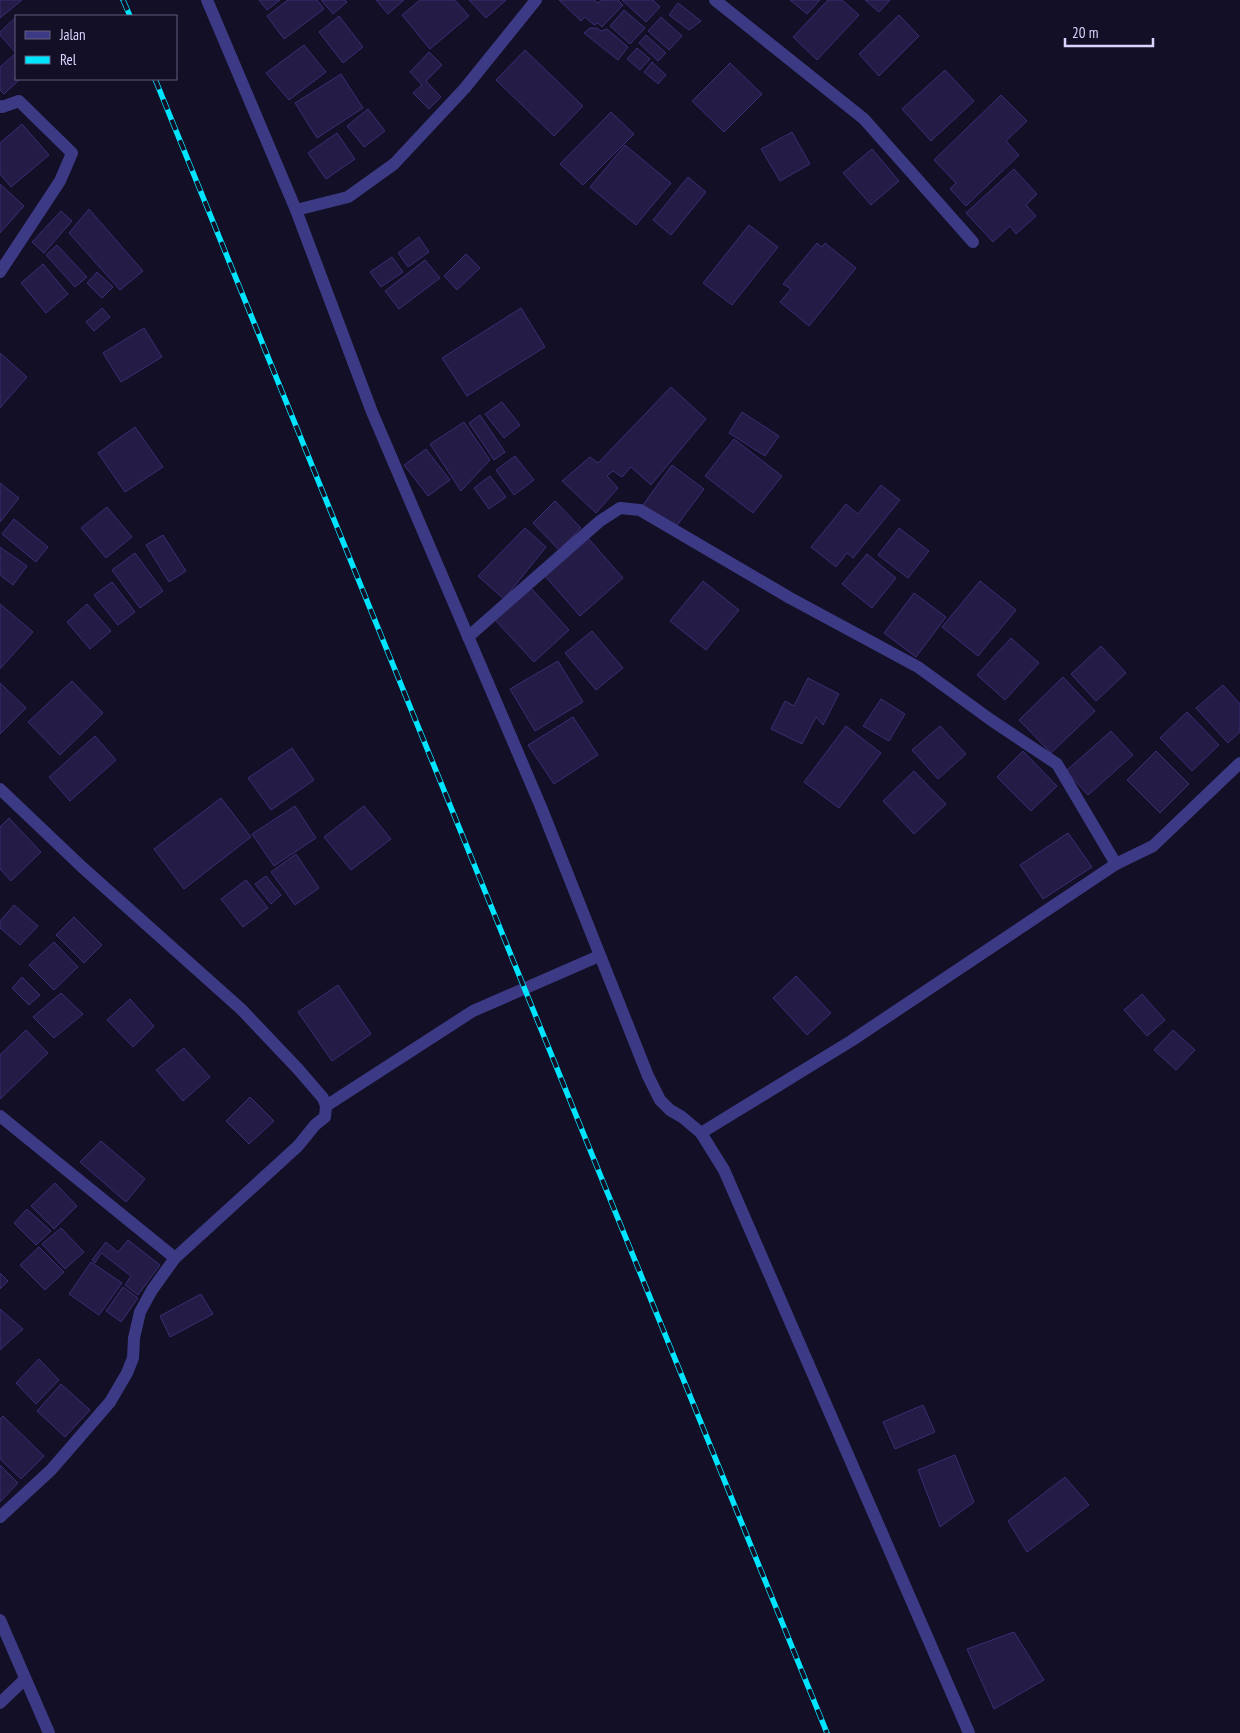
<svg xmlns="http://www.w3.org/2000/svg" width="1240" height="1733" viewBox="0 0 1240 1733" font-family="'PT Sans Narrow',sans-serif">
  <rect width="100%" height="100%" fill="#130f26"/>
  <g fill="#241b47" stroke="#3b2d73">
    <path d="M0 0H22L0 18Z"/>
    <path d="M259 0H280L267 10Z"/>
    <path d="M288 0H317L324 9 284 39 267 16Z"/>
    <path d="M321 0H345L347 2 333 14Z"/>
    <path d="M376 0H404L388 14Z"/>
    <path d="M420 0H455L469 16 430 49 402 15Z"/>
    <path d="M469 0H506L486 18Z"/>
    <path d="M559 0H594L598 3 601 0H618L623 5 602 27 598 23 594 25 585 17 581 21Z"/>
    <path d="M622 0H653L660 7 646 22Z"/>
    <path d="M790 0H820L807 14Z"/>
    <path d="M828 0H842L859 15 817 60 793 37Z"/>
    <path d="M865 0H890L879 12Z"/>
    <path d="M678 3 701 21 689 30 669 15Z"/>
    <path d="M624 10 645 28 630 44 610 26Z"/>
    <path d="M899 15 919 36 879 76 859 54Z"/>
    <path d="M339 16 363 47 343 63 319 32Z"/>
    <path d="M16 17V79H20L4 94 0 90V67L16 53 0 35V32Z"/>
    <path d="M661 17 682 36 669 50 648 31Z"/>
    <path d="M590 28H597L601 31 607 29 628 47 618 60 584 33Z"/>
    <path d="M646 35 666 53 658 61 639 43Z"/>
    <path d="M304 45 326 72 289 100 266 73Z"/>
    <path d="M637 48 650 59 640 70 627 59Z"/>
    <path d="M525 50 583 106 554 136 496 80Z"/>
    <path d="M429 52 442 65 426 81 441 97 429 109 413 93 422 85 410 72Z"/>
    <path d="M652 62 666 75 658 84 644 72Z"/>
    <path d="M730 63 762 94 724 132 692 101Z"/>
    <path d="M945 70 974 101 931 141 902 109Z"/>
    <path d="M341 74 363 108 317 138 295 103Z"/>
    <path d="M1001 95 1027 121 1006 141 1019 155 966 206 950 189 956 183 934 160Z"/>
    <path d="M368 109 385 131 364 147 347 126Z"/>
    <path d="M611 112 634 134 583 185 560 164Z"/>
    <path d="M22 124 49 155 11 187 0 174V143Z"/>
    <path d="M792 132 810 164 780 181 761 149Z"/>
    <path d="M337 133 355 159 326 179 308 153Z"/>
    <path d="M625 145 671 183 636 225 590 187Z"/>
    <path d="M872 149 899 181 871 205 843 173Z"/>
    <path d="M1014 169 1037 194 1026 205 1036 216 1016 234 1010 226 993 242 966 213Z"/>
    <path d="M688 177 706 192 671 235 653 220Z"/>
    <path d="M0 184 24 206 0 233Z"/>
    <path d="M89 209 143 271 120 290 69 233Z"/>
    <path d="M61 211 72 221 44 253 32 242Z"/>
    <path d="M749 225 778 247 732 305 703 283Z"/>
    <path d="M419 237 429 252 408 267 398 253Z"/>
    <path d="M817 243 822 247 825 243 856 268 809 326 780 302 791 289 783 284Z"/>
    <path d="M57 245 87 277 75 287 46 255Z"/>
    <path d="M466 254 480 268 457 290 444 276Z"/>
    <path d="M392 257 403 272 381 287 370 272Z"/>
    <path d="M425 260 440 278 399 309 385 291Z"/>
    <path d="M43 264 68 294 46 313 21 283Z"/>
    <path d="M97 272 113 287 102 298 87 283Z"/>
    <path d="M102 308 110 317 94 331 86 322Z"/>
    <path d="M521 308 545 347 467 396 442 358Z"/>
    <path d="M144 328 162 357 121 382 103 353Z"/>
    <path d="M0 353 27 377 0 408Z"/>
    <path d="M671 387 706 419 651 485 631 467 622 477 613 471 607 476 618 488 596 513 562 481 590 457 598 463Z"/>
    <path d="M502 402 520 425 504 438 485 414Z"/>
    <path d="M742 412 779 436 765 456 729 433Z"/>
    <path d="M480 415 505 452 494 460 469 423Z"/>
    <path d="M464 422 490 460 461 491 430 444Z"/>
    <path d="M135 427 163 467 125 492 98 453Z"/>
    <path d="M734 439 782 476 753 513 705 476Z"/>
    <path d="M426 449 450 480 428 496 404 465Z"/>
    <path d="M515 456 534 480 514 495 496 470Z"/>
    <path d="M672 465 704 489 675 528 643 505Z"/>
    <path d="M490 476 506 497 489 509 474 488Z"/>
    <path d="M0 483 19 498 0 522Z"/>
    <path d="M881 485 900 500 853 558 847 553 836 567 811 547 846 504 858 514Z"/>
    <path d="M555 501 581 528 559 550 533 523Z"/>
    <path d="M107 507 132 537 106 558 81 528Z"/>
    <path d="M14 519 48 547 36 562 2 534Z"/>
    <path d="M525 528 546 547 504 599 478 576Z"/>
    <path d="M899 528 929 551 908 578 878 555Z"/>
    <path d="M163 535 186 571 169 582 146 545Z"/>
    <path d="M588 538 623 578 580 616 545 576Z"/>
    <path d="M0 547 27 566 13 585 0 575Z"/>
    <path d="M135 553 163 591 140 608 112 570Z"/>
    <path d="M867 554 896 578 872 608 842 584Z"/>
    <path d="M703 581 739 610 706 650 670 621Z"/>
    <path d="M980 581 1016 610 978 656 942 627Z"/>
    <path d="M112 582 135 612 118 625 94 595Z"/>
    <path d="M531 588 569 630 534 662 495 620Z"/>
    <path d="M914 593 946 617 916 657 884 633Z"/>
    <path d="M0 604 33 632 0 669Z"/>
    <path d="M87 604 111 631 90 649 67 622Z"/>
    <path d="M592 631 623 668 596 690 565 653Z"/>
    <path d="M1011 638 1039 663 1005 700 977 675Z"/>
    <path d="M1101 646 1126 673 1096 701 1071 674Z"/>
    <path d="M558 661 583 702 535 731 510 689Z"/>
    <path d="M1063 677 1095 711 1051 753 1019 720Z"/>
    <path d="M808 678 839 694 823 725 816 717 802 744 771 729 785 701 794 706Z"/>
    <path d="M72 681 103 713 60 755 28 722Z"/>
    <path d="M0 683 26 708 0 734Z"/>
    <path d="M1223 685 1240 704V732L1228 743 1196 708Z"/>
    <path d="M881 699 905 714 889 741 863 726Z"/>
    <path d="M1187 712 1219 745 1192 771 1160 738Z"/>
    <path d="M573 717 598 755 554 784 528 745Z"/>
    <path d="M846 726 881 753 839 808 804 782Z"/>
    <path d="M940 726 966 754 938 779 912 750Z"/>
    <path d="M1111 731 1133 755 1088 795 1066 771Z"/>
    <path d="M95 736 116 760 70 801 49 777Z"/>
    <path d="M292 748 314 780 271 810 248 778Z"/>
    <path d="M1023 751 1057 786 1031 811 997 777Z"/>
    <path d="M1156 751 1189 784 1160 813 1127 780Z"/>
    <path d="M914 771 946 804 914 834 883 801Z"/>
    <path d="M221 798 251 837 184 889 154 849Z"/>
    <path d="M295 806 316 838 274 866 252 834Z"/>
    <path d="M364 806 391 839 351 870 324 837Z"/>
    <path d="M9 818 41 852 11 881 0 869V827Z"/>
    <path d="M1068 833 1092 867 1043 899 1020 865Z"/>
    <path d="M296 854 319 888 295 905 271 872Z"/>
    <path d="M266 876 281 895 271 904 255 884Z"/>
    <path d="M246 880 268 908 243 927 221 899Z"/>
    <path d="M14 905 38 926 20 945 0 928V921Z"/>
    <path d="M74 917 102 945 84 963 56 935Z"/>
    <path d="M54 942 78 967 54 990 29 965Z"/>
    <path d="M796 976 831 1013 807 1035 773 998Z"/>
    <path d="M22 977 40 995 29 1005 12 988Z"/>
    <path d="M338 985 371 1034 332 1061 298 1012Z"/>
    <path d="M61 993 83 1014 54 1038 33 1017Z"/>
    <path d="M1142 994 1165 1020 1147 1036 1124 1010Z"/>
    <path d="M130 999 154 1026 133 1047 107 1020Z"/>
    <path d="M26 1030 48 1053 0 1099V1055Z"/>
    <path d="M1173 1030 1195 1050 1176 1070 1154 1050Z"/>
    <path d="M184 1048 210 1077 183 1101 156 1070Z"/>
    <path d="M250 1097 274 1121 249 1144 226 1121Z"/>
    <path d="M101 1141 145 1179 126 1202 80 1162Z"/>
    <path d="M55 1183 77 1206 54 1229 31 1206Z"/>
    <path d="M27 1209 51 1231 36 1245 14 1223Z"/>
    <path d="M61 1228 84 1252 65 1269 42 1244Z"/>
    <path d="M128 1240 160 1265 138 1295 125 1285 131 1276 101 1253 95 1263 92 1260 106 1242 118 1252Z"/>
    <path d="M39 1247 64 1272 45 1290 20 1265Z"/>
    <path d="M91 1262 122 1283 99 1315 69 1294Z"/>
    <path d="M0 1273 8 1281 0 1289Z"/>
    <path d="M123 1287 138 1298 121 1322 106 1311Z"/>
    <path d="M201 1294 213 1314 170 1337 160 1316Z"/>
    <path d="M0 1309 23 1329 0 1350Z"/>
    <path d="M39 1359 59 1380 36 1404 16 1383Z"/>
    <path d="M61 1384 90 1410 65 1437 37 1411Z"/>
    <path d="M923 1405 935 1432 895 1449 883 1422Z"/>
    <path d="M3 1416 44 1456 21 1479 0 1459V1419Z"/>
    <path d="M955 1455 974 1502 940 1527 918 1470Z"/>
    <path d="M0 1465 18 1483 0 1502Z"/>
    <path d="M1065 1477 1089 1505 1027 1552 1008 1521Z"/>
    <path d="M1014 1632 1044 1680 994 1709 967 1649Z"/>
  </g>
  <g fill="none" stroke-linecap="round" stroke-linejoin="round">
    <g stroke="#3d3a85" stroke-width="12">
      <path d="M207 0 296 210 372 412 541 807 648 1076 660 1100 670 1110 682 1117 701 1133 724 1170 969 1733"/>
      <path d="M715 0 864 119 973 242"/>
      <path d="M0 106 2 107 19 101 72 153 60 181 0 272"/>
      <path d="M296 210 348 197 394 164 465 88 536 0"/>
      <path d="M468 637 600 521 620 508 640 510 790 598 918 667 991 720 1057 764 1116 864"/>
      <path d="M0 789 82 867 241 1009 298 1069 323 1098 326 1106 325 1117 315 1125 298 1146 175 1258 152 1290 140 1312 134 1338 133 1358 127 1373 110 1402 51 1470 0 1517"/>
      <path d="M326 1106 473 1011 599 956"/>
      <path d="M0 1116 175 1258"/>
      <path d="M701 1133 851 1041 1116 864 1153 846 1240 763"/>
      <path d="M0 1620 49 1733"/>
      <path d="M0 1703 25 1679"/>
    </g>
    <defs>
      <g id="rail">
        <path d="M123 0 130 16"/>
        <path d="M155 79 827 1733"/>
      </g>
    </defs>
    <use href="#rail" stroke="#00e5ff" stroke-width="5.5"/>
    <use href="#rail" stroke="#130f26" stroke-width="4" stroke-dasharray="11" stroke-linecap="butt"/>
  </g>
  <rect x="15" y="15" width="162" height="65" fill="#130f26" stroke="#625e7d"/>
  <rect x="25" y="31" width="25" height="8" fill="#3d3a85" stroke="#625e7d"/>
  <text x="60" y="40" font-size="15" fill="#d9d4ff">Jalan</text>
  <rect x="25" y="56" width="25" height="8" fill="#00e5ff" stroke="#625e7d"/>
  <text x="60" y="65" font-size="15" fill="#d9d4ff">Rel</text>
  <path d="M1065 38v8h88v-8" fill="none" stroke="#d9d4ff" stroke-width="2.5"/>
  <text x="1072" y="38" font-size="15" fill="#d9d4ff" stroke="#130f26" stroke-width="4" paint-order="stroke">20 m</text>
</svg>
